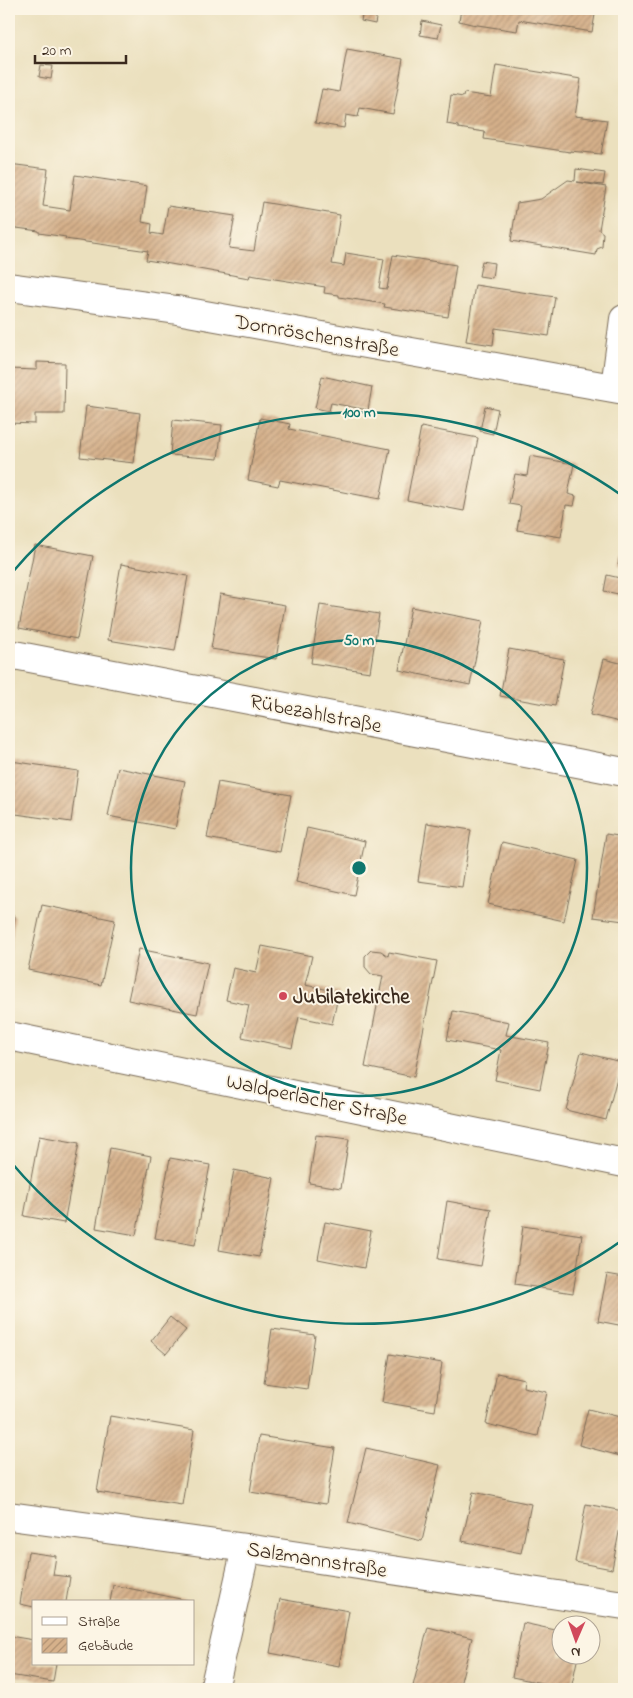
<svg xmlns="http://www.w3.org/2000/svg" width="633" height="1698" viewBox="0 0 633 1698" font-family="'Indie Flower',sans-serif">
  <defs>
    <pattern id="building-hatch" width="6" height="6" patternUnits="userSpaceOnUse" patternTransform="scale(1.25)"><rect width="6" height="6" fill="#d6b18b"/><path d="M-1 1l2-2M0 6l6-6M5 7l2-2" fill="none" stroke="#af9071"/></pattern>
  </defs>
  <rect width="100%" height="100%" fill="#fcf5e5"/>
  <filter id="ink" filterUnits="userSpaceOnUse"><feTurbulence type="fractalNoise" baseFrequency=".02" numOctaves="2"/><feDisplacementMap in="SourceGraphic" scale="10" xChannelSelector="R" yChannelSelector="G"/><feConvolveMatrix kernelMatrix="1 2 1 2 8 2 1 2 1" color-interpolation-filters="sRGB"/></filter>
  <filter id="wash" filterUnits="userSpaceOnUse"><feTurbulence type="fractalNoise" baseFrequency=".0096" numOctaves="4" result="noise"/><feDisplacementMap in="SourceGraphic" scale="20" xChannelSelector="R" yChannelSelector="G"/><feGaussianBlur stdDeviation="1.12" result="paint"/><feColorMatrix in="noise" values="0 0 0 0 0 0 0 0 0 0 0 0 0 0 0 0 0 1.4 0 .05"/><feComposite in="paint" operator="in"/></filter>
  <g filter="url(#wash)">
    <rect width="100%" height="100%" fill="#ebe0be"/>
    <g id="blocks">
      <g fill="url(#building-hatch)">
        <path d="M461 9H596L592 32 519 20 517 31 471 24 459 21Z"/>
        <path d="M363 10 377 13 375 24 361 21Z"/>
        <path d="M422 21 441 25 438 38 420 35Z"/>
        <path d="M347 49 403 59 393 114 360 108 358 117 346 115 344 128 315 123 322 89 339 92Z"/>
        <path d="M41 65 53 66 51 79 39 77Z"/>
        <path d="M496 65 581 79 575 116 607 120 601 154 570 151V152L484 139 485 132 458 128V126L447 124 451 95 463 97 464 93 491 97Z"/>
        <path d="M9 164 48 169 43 206 70 210 75 175 147 186 142 222 152 224 151 233 163 235 168 206 235 216 229 248 254 251 262 202 340 215 332 264 344 266 346 253 384 259 379 288 387 289 393 255 456 265 448 317 384 307 385 304 339 297V295L324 293 325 287 250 275 249 278 159 262 146 260 148 251 65 239 66 237 39 233V231L9 227Z"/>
        <path d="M576 169 605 173 603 185 577 182 606 187 599 230 603 233 602 247 597 249 596 255 511 241 517 203 541 199 568 180 575 181Z"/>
        <path d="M482 261 494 263 492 278 479 276Z"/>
        <path d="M475 285 555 297 549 336 495 328 493 345 466 341Z"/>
        <path d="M37 362 65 363 64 414H35V424L9 423V369L37 370Z"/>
        <path d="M322 376 372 387 368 410 331 403 329 411 315 408Z"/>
        <path d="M86 406 140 413 134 463 80 457Z"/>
        <path d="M485 406 498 409 493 434 480 431Z"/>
        <path d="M260 418 290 424 289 429 390 449 380 499 280 480 278 486 248 480Z"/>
        <path d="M173 420 222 425 218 459 170 455Z"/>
        <path d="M421 427 478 438 464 511 407 500Z"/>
        <path d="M530 456 574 464 568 494 576 496 574 506 566 505 561 537 517 530 521 506 509 504 515 474 527 476Z"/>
        <path d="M35 545 93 556 77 639 19 628Z"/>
        <path d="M622 546 624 547V566L618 565Z"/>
        <path d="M121 564 188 576 175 651 108 640Z"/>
        <path d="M607 575 624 579 623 595 604 591Z"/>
        <path d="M220 594 285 605 276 659 211 649Z"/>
        <path d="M320 605 379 614 370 672 311 663Z"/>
        <path d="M411 607 483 621 470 685 399 670Z"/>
        <path d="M509 649 564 659 555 706 500 696Z"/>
        <path d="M604 659 624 664V723L590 715Z"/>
        <path d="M11 761 78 771 71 822 9 813V775Z"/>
        <path d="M118 768 185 781 175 829 108 816Z"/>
        <path d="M218 782 291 795 280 852 207 838Z"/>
        <path d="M427 823 471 830 462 887 418 881Z"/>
        <path d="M307 828 365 841 354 895 296 882Z"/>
        <path d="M606 834 624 837V921L593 917Z"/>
        <path d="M502 842 578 860 564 921 488 904Z"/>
        <path d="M42 905 115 920 101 985 28 970Z"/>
        <path d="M9 915 15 916 10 955H9Z"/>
        <path d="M262 946 312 956 305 985 339 992 332 1024 299 1017 292 1048 242 1037 249 1005 226 1000 233 968 256 973Z"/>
        <path d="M139 949 208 963 197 1014 128 1000Z"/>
        <path d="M371 950 381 951 388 956 389 952 437 961 414 1077 365 1067 383 976 371 974 365 967V956Z"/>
        <path d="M453 1011 509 1022 506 1035 549 1043 540 1089 495 1080 501 1050 447 1040Z"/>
        <path d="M581 1052 621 1062 606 1120 566 1110Z"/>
        <path d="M316 1135 349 1139 341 1188 309 1183Z"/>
        <path d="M39 1136 79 1143 64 1223 24 1216Z"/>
        <path d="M110 1148 151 1156 136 1235 96 1228Z"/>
        <path d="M170 1158 210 1165 195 1245 155 1238Z"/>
        <path d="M234 1170 274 1178 259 1257 219 1250Z"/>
        <path d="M447 1201 491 1209 481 1266 438 1259Z"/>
        <path d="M325 1222 371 1231 364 1268 318 1259Z"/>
        <path d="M523 1226 582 1235 573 1293 515 1284Z"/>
        <path d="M607 1274 624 1277V1326L598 1321Z"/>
        <path d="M170 1317 186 1330 166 1354 151 1341Z"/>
        <path d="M272 1329 315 1335 307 1389 264 1383Z"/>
        <path d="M390 1354 442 1363 435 1411 382 1402Z"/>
        <path d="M497 1373 524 1379 523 1387 547 1392 538 1436 486 1424Z"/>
        <path d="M588 1409 624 1418V1457L579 1445Z"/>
        <path d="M110 1416 194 1430 182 1505 97 1492Z"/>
        <path d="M259 1436 335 1448 326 1504 250 1492Z"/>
        <path d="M366 1448 440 1465 422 1541 348 1523Z"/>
        <path d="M473 1492 531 1504 521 1553 462 1541Z"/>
        <path d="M586 1504 623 1511 612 1569 575 1562Z"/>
        <path d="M28 1552 56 1556 53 1575 70 1577 66 1602H34V1607L20 1604Z"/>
        <path d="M113 1585 190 1601V1602H110Z"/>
        <path d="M280 1599 349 1611 339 1666 270 1653Z"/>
        <path d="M523 1623 560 1631V1656H578L571 1689 512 1677Z"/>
        <path d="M428 1627 472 1638 459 1689H425L413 1686Z"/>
        <path d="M9 1636 34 1640V1664H56L53 1682 9 1675Z"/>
      </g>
    </g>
  </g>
  <g filter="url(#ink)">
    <use href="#blocks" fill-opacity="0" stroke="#796a56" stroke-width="1"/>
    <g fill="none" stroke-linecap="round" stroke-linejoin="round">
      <defs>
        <g id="minor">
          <path d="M9 287 177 310 624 390"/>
          <path d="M615 387 624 319"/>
          <path d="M9 654 624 772"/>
          <path d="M9 1036 624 1163"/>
          <path d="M9 1516 246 1548 624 1605"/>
          <path d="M214 1689 246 1548"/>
        </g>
      </defs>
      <use href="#minor" stroke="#796a56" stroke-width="30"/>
      <use href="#minor" stroke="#fff" stroke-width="28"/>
    </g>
  </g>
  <g fill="none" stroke="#0f766e" stroke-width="2.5">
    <circle cx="359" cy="868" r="228"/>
    <path d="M624 1239A456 456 0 0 1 10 1161M10 575A456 456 0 0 1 624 497"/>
  </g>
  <circle fill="#d1495b" stroke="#fcf5e5" stroke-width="2" cx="283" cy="996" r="5"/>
  <g text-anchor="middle" stroke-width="4" stroke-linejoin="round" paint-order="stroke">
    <g font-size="21" fill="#3b2a1e" stroke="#fcf5e5">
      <text transform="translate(317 335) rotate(10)" y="7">Dornröschenstraße</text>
      <text transform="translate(316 713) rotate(11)" y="7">Rübezahlstraße</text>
      <text transform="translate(317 1099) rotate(12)" y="7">Waldperlacher Straße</text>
      <text transform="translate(317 1559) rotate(9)" y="7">Salzmannstraße</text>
    </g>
    <g font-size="21" font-weight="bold" fill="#3b2a1e" stroke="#fcf5e5" text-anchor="start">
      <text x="293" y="1003">Jubilatekirche</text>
    </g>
  </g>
  <circle cx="359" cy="868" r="8" fill="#0f766e" stroke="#fcf5e5" stroke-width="2.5"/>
  <g font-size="15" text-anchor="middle" font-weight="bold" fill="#0f766e" stroke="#fcf5e5" stroke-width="4" stroke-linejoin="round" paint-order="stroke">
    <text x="359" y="417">100 m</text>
    <text x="359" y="645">50 m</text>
  </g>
  <rect width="633" height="1698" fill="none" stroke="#fcf5e5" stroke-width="30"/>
  <rect x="32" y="1600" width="162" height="65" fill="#fcf5e5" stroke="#afa495"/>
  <rect x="42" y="1617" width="25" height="8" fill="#ffffff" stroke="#afa495"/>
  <text x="78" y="1626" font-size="15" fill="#3b2a1e">Straße</text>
  <rect x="42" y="1638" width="25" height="15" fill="url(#building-hatch)" stroke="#afa495"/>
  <text x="78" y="1650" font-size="15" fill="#3b2a1e">Gebäude</text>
  <g transform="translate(576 1640) rotate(182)"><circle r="24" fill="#fcf5e5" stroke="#afa495"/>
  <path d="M0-4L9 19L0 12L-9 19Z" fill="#d1495b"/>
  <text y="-8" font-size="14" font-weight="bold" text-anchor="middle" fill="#3b2a1e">N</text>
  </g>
  <path d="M35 55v8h91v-8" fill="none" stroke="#3b2a1e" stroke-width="2.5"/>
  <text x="42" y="55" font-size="15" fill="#3b2a1e" stroke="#fcf5e5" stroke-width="4" paint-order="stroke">20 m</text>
</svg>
